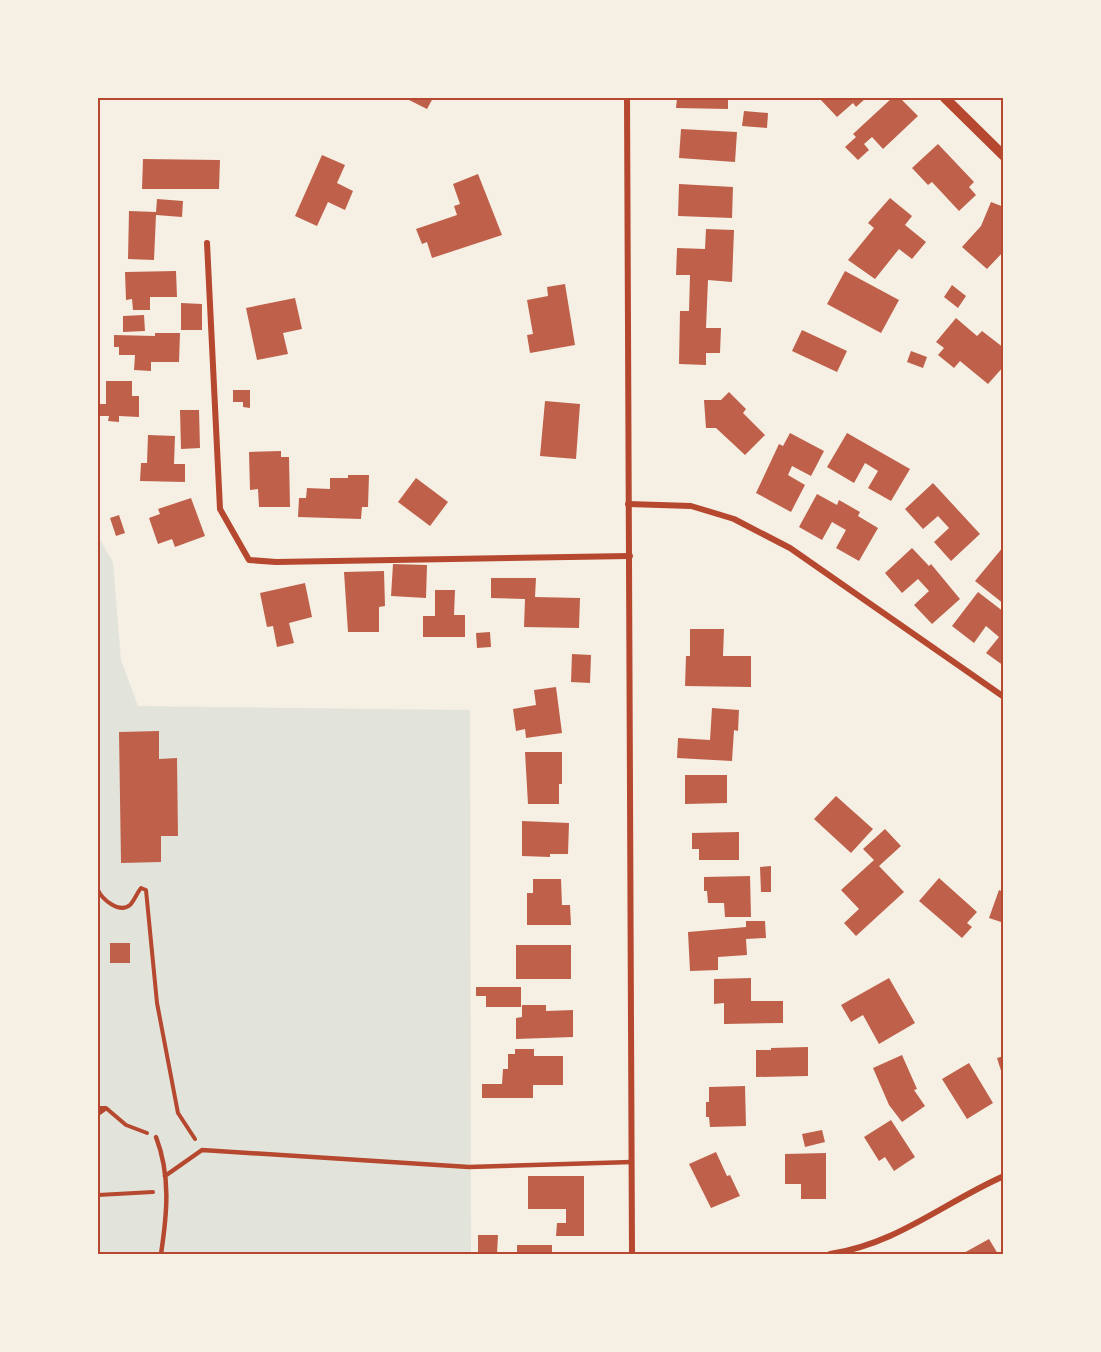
<svg xmlns="http://www.w3.org/2000/svg" width="1101" height="1352" viewBox="0 0 1101 1352" font-family="Helvetica,sans-serif">
  <rect width="100%" height="100%" fill="#f6efe4"/>
  <path fill="#e2e4dc" d="M98 536 113 562 121 660 138 706 470 710 471 1254H98Z"/>
  <g fill="#bf614a">
    <path d="M405 98H433L427 109Z"/>
    <path d="M677 98H728V109L676 108Z"/>
    <path d="M822 98H866L856 107 853 103 837 117 820 99Z"/>
    <path d="M892 98H900L918 116 883 149 872 137 864 144 869 150 858 160 845 147 856 137 853 134Z"/>
    <path d="M744 111 768 113 767 128 742 126Z"/>
    <path d="M681 129 737 132 735 162 679 158Z"/>
    <path d="M938 144 974 182 969 187 976 195 959 211 932 182 928 185 912 168Z"/>
    <path d="M322 155 345 165 337 183 353 191 345 210 328 202 317 226 295 216Z"/>
    <path d="M143 159 220 160 219 189H142Z"/>
    <path d="M478 174 502 235 432 258 427 242 422 244 416 229 457 215 454 206 460 204 453 184Z"/>
    <path d="M679 184 733 187 732 218 678 216Z"/>
    <path d="M890 198 912 216 905 225 926 242 912 259 899 249 875 279 848 260 874 228 868 223Z"/>
    <path d="M157 199 183 201 182 217 156 215 154 260 128 259 129 211 156 212Z"/>
    <path d="M991 202 1004 207V251L987 269 962 247 981 226Z"/>
    <path d="M706 229 734 230 732 282 708 280 706 328H721L720 353H706V365L679 364 680 311H689L690 275H676L677 248 705 249Z"/>
    <path d="M176 271 177 297H150V310H133L132 299 126 300 125 272Z"/>
    <path d="M845 271 899 300 881 333 827 304Z"/>
    <path d="M565 284 575 345 530 353 527 335 533 334 527 300 548 296 547 287Z"/>
    <path d="M952 285 966 296 958 308 944 297Z"/>
    <path d="M295 298 302 329 283 333 288 354 257 360 246 308Z"/>
    <path d="M181 303 202 304V330H181Z"/>
    <path d="M144 315 145 331 123 332V316Z"/>
    <path d="M956 318 977 336 982 331 1004 348V366L988 384 960 361 954 368 938 355 944 348 936 342Z"/>
    <path d="M802 330 847 351 837 372 792 351Z"/>
    <path d="M155 333H180L179 362H151V371L134 370 135 355H119V347H114V335L155 336Z"/>
    <path d="M911 351 927 357 923 368 907 362Z"/>
    <path d="M106 381H132V396H139V417L119 416V422L108 421 109 416H100V404H106Z"/>
    <path d="M233 390H250V408L243 407V402H233Z"/>
    <path d="M729 392 746 409 743 413 765 435 745 455 716 428H706L704 400H721Z"/>
    <path d="M545 401 580 404 576 459 540 456Z"/>
    <path d="M180 410H199L200 448 181 449Z"/>
    <path d="M790 433 824 451 811 476 792 466 788 475 805 485 791 512 756 493 779 444 783 446Z"/>
    <path d="M847 433 910 469 891 501 868 488 878 471 865 463 854 483 827 467Z"/>
    <path d="M148 435 175 436 174 464H185V482L140 481 141 463H147Z"/>
    <path d="M281 451V457H289L290 507H259L258 489 250 490 249 452Z"/>
    <path d="M348 475H369L368 507H362L361 519 298 517 299 498H306L307 488 330 489V478H348Z"/>
    <path d="M416 478 448 502 430 526 398 502Z"/>
    <path d="M933 483 980 534 951 561 934 542 949 528 938 516 923 529 905 509Z"/>
    <path d="M817 494 837 505 839 500 860 512 858 516 878 528 859 561 836 548 846 530 832 522 822 540 799 527Z"/>
    <path d="M191 498 205 536 175 547 172 539 158 544 149 518 160 514 158 509Z"/>
    <path d="M119 515 125 533 116 536 110 518Z"/>
    <path d="M1004 546V604L975 581Z"/>
    <path d="M912 548 929 566 931 564 960 599 932 624 914 605 929 591 918 579 902 593 885 573Z"/>
    <path d="M393 564 427 565 426 598 391 596Z"/>
    <path d="M384 571 385 606 379 607V632H348L344 572Z"/>
    <path d="M491 578H536L535 597 580 598 579 628 524 627 525 599 491 598Z"/>
    <path d="M305 583 312 617 289 623 294 643 277 647 273 626 267 627 260 593Z"/>
    <path d="M435 590H455L454 615H465V637H423V616H435Z"/>
    <path d="M978 592 1004 612V666L986 653 999 637 986 626 974 643 952 626Z"/>
    <path d="M690 629H724L723 656H751V687L685 686 686 656H690Z"/>
    <path d="M490 632 491 647 477 648 476 633Z"/>
    <path d="M572 654 591 655 590 683 571 682Z"/>
    <path d="M556 687 562 733 526 738 525 729 516 731 513 709 536 705 534 690Z"/>
    <path d="M712 708 739 710 738 731 734 730 732 761 677 758 678 738 710 740Z"/>
    <path d="M159 731V759L177 758 178 836H161V862L121 863 119 732Z"/>
    <path d="M525 752H562V784H559V804H528Z"/>
    <path d="M685 775H727V803L685 804Z"/>
    <path d="M836 796 873 829 851 853 814 819Z"/>
    <path d="M522 821 569 823 568 854H550V857L522 856Z"/>
    <path d="M885 829 901 846 879 866 904 892 856 936 844 923 859 909 841 890 874 860 863 849Z"/>
    <path d="M739 832V860H699V849H692V833Z"/>
    <path d="M771 866V892H761L760 867Z"/>
    <path d="M750 876 751 917H725L724 903H708L707 891H704V877Z"/>
    <path d="M939 878 977 912 967 923 972 927 962 938 919 901Z"/>
    <path d="M533 879H561L562 905H570L571 925H527V893H533Z"/>
    <path d="M999 890 1004 892V923L989 918Z"/>
    <path d="M746 921H765L766 938 746 939 747 955 718 957V970L690 971 688 932 746 927Z"/>
    <rect x="110" y="943" width="20" height="20"/>
    <rect x="516" y="945" width="55" height="34"/>
    <path d="M751 978V1001H783V1023L724 1024V1003L714 1004V979Z"/>
    <path d="M889 978 915 1023 879 1044 863 1015 851 1022 841 1005Z"/>
    <path d="M476 987H521V1007H486V996H476Z"/>
    <path d="M522 1005H546V1011L573 1010V1037L516 1039V1018L522 1017Z"/>
    <path d="M808 1047V1076L756 1077V1050H771V1048Z"/>
    <path d="M515 1049H534V1056H563V1085H533V1098H482V1084H502L503 1069H508V1054H515Z"/>
    <path d="M902 1055 917 1089 914 1090 925 1106 902 1122 889 1105 873 1068Z"/>
    <path d="M1004 1056V1077H1003L997 1058Z"/>
    <path d="M969 1063 993 1103 967 1119 942 1079Z"/>
    <path d="M745 1086 746 1126 710 1127 709 1117H706V1102H709V1087Z"/>
    <path d="M891 1120 915 1157 894 1171 885 1157 879 1161 864 1137Z"/>
    <path d="M822 1130 825 1142 805 1147 802 1134Z"/>
    <path d="M716 1152 727 1176 730 1175 740 1196 711 1208 689 1164Z"/>
    <path d="M826 1153V1199H801V1184H785V1154Z"/>
    <path d="M528 1176H584V1236H556L557 1223H566V1209H528Z"/>
    <path d="M478 1235H498L497 1254H478Z"/>
    <path d="M989 1239 998 1254H962Z"/>
    <rect x="517" y="1245" width="35" height="9"/>
  </g>
  <g fill="none" stroke-linecap="round" stroke-linejoin="round">
    <g stroke="#b5482f" stroke-width="4">
      <path d="M98 890C102 899 119 914 130 905 134 901 137 893 141 888L146 890 157 1003 178 1113 195 1139"/>
      <path d="M98 1108H106L126 1125 147 1133"/>
      <path d="M98 1114 105 1109"/>
      <path d="M98 1195 153 1192"/>
    </g>
    <g stroke="#b5482f" stroke-width="4.5">
      <path d="M156 1137C171 1176 167 1214 161 1254"/>
      <path d="M165 1176 202 1150 469 1167 632 1162"/>
    </g>
    <g stroke="#b5482f" stroke-width="6">
      <path d="M627 98 632 1254"/>
      <path d="M207 243 220 509 249 560 276 562 630 556"/>
      <path d="M628 504 691 506 734 519 790 548 1004 697"/>
      <path d="M830 1254C897 1244 943 1203 1004 1176"/>
    </g>
    <path stroke="#b5482f" stroke-width="10" d="M945 98 1004 156"/>
  </g>
  <rect width="1101" height="1352" fill="none" stroke="#f6efe4" stroke-width="198"/>
  <rect x="99" y="99" width="903" height="1154" fill="none" stroke="#b5482f" stroke-width="2"/>
</svg>
